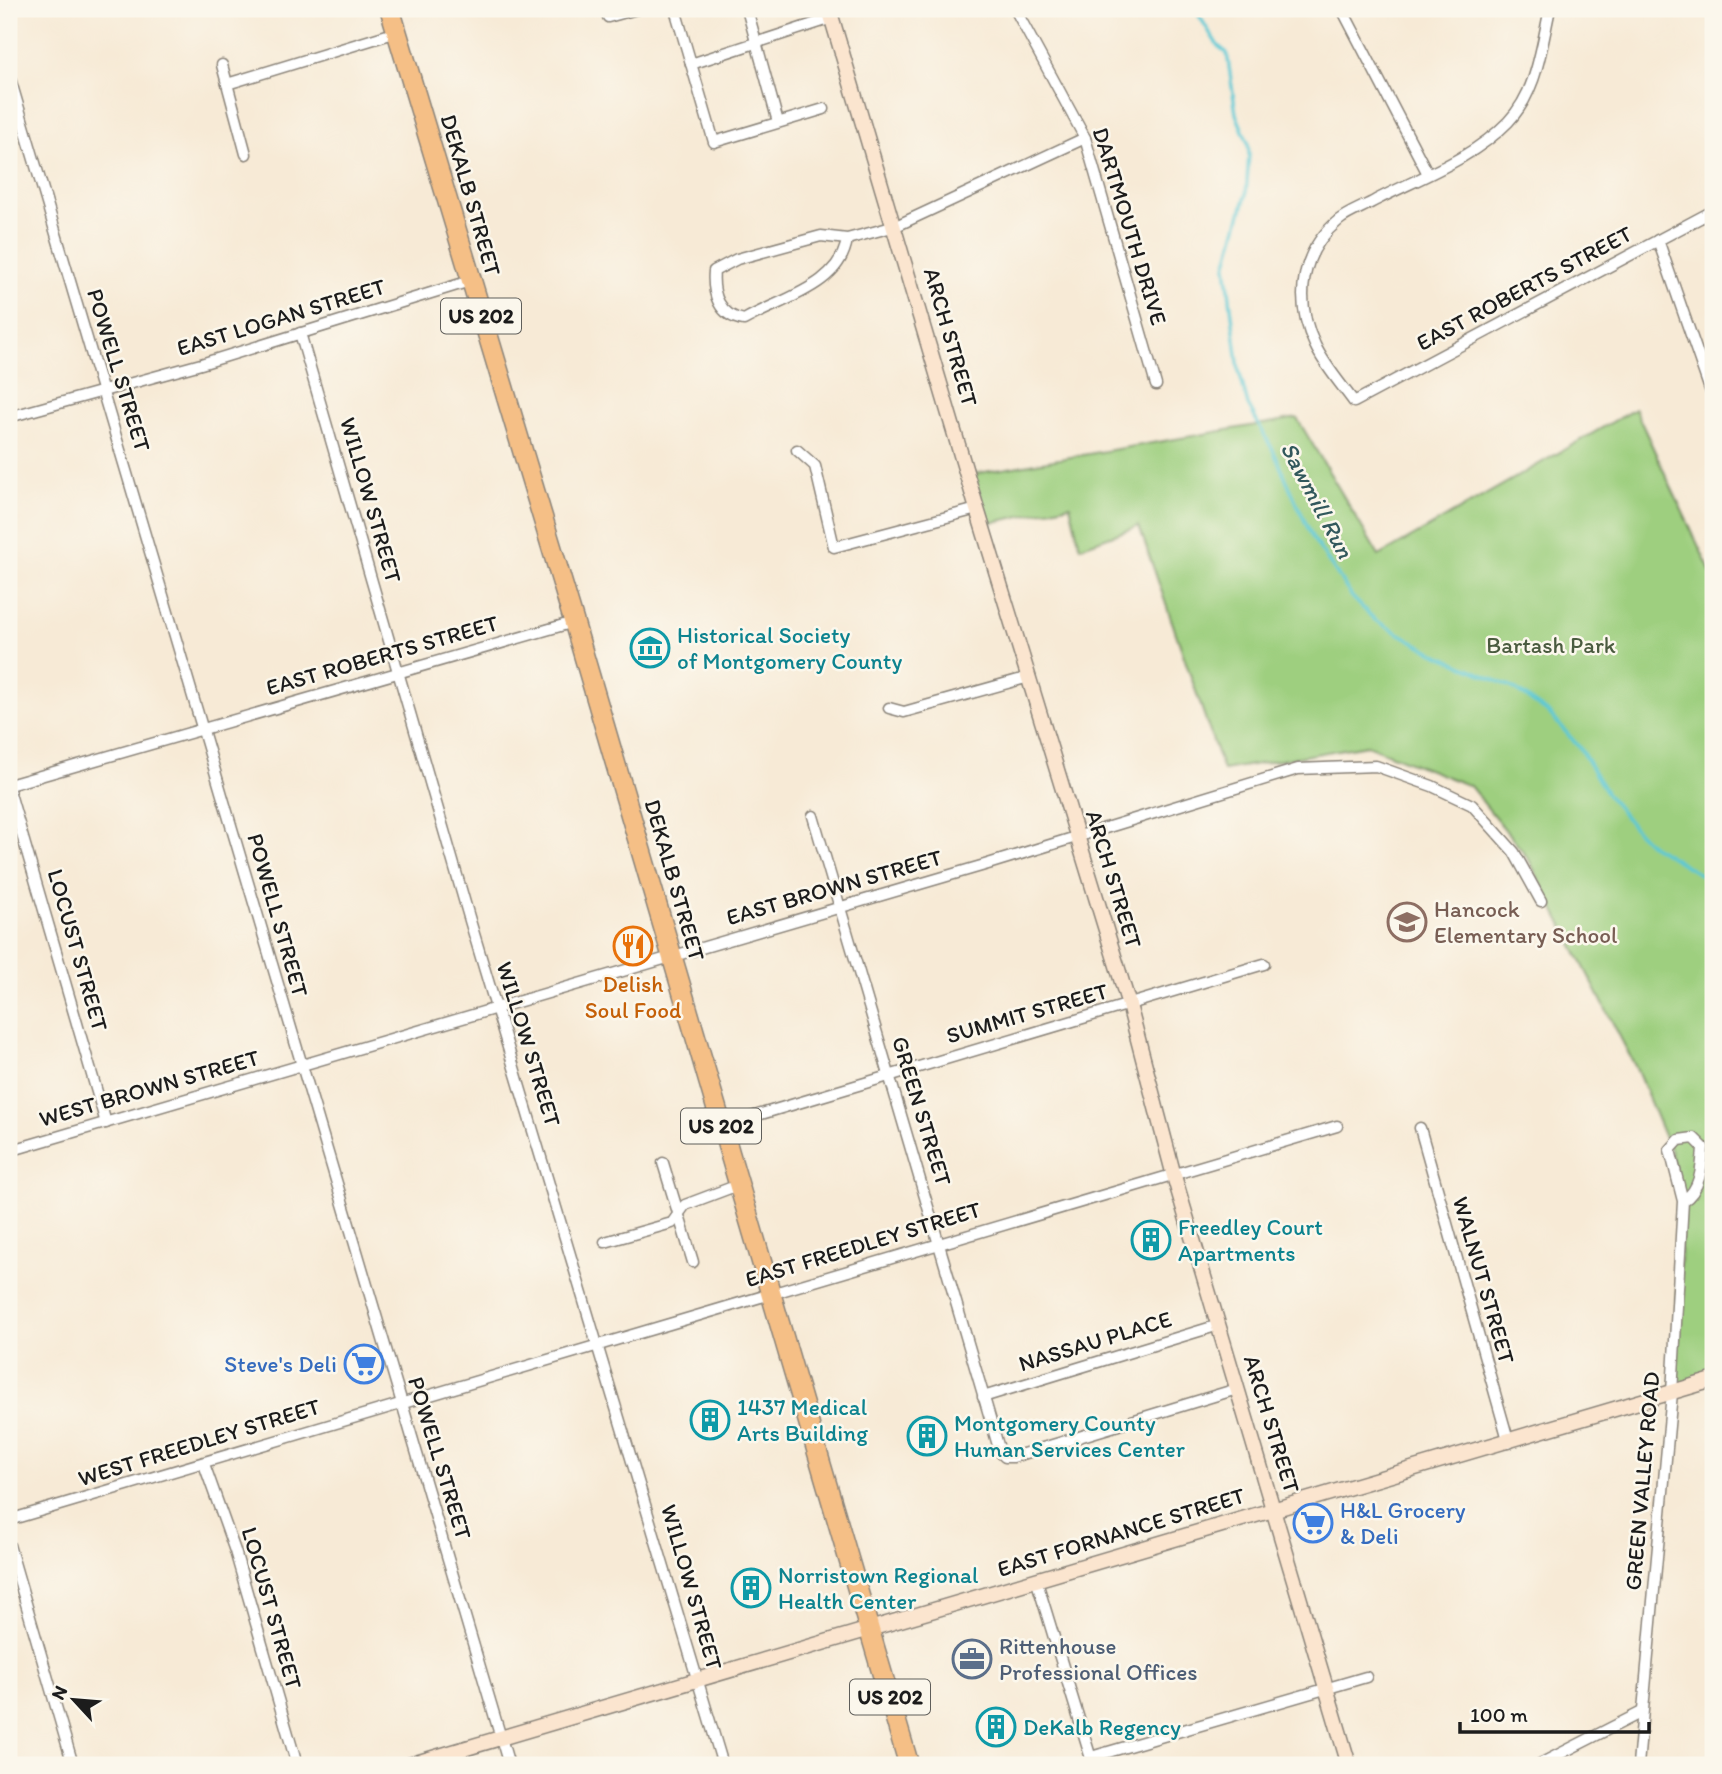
<svg xmlns="http://www.w3.org/2000/svg" width="1722" height="1774" viewBox="0 0 1722 1774" font-family="Itim,sans-serif">
  <rect width="100%" height="100%" fill="#fbf7ec"/>
  <filter id="ink" filterUnits="userSpaceOnUse"><feTurbulence type="fractalNoise" baseFrequency=".0143" numOctaves="2"/><feDisplacementMap in="SourceGraphic" scale="14" xChannelSelector="R" yChannelSelector="G"/><feConvolveMatrix kernelMatrix="1 2 1 2 8 2 1 2 1" color-interpolation-filters="sRGB"/></filter>
  <filter id="wash" filterUnits="userSpaceOnUse"><feTurbulence type="fractalNoise" baseFrequency=".00686" numOctaves="4" result="noise"/><feDisplacementMap in="SourceGraphic" scale="28" xChannelSelector="R" yChannelSelector="G"/><feGaussianBlur stdDeviation="1.57" result="paint"/><feColorMatrix in="noise" values="0 0 0 0 0 0 0 0 0 0 0 0 0 0 0 0 0 1.4 0 .05"/><feComposite in="paint" operator="in"/></filter>
  <g filter="url(#wash)">
    <rect width="100%" height="100%" fill="#f7ead6"/>
    <path fill="#9ecf7f" stroke="#5d764e" stroke-width="2" d="M1635 409 1713 577V1380L1672 1393 1683 1201 1670 1150 1636 1068 1528 858 1470 786 1367 745 1223 770 1139 526 1080 547 1070 505 981 525 967 475 1297 418 1379 556Z"/>
    <g fill="none" stroke-linecap="round" stroke-linejoin="round">
      <path stroke="#5cc8d4" stroke-width="3.5" d="M1195 9 1218 46 1227 53 1236 114 1248 143 1249 154 1246 195 1226 266 1239 371 1248 405 1274 452 1312 537 1352 597 1375 620 1434 653 1513 688 1550 714 1579 747 1607 794 1634 828 1651 845 1713 882"/>
    </g>
  </g>
  <g filter="url(#ink)">
    <g fill="none" stroke-linecap="round" stroke-linejoin="round">
      <defs>
        <g id="street">
          <path d="M675 9 714 142 824 109"/>
          <path d="M747 9 778 122"/>
          <path d="M1015 9 1085 138 1156 385"/>
          <path d="M1342 9 1428 174"/>
          <path d="M1550 9C1541 48 1537 92 1508 122 1472 159 1421 177 1376 200 1364 207 1349 212 1339 220 1300 252 1294 301 1315 345 1324 365 1341 384 1354 402L1713 211"/>
          <path d="M608 17 637 9"/>
          <path d="M691 64 832 18"/>
          <path d="M222 65 246 154"/>
          <path d="M9 75 509 1765"/>
          <path d="M227 84 397 32"/>
          <path d="M847 239C841 286 780 299 744 320 719 316 712 294 714 271L737 259 821 236 847 239 896 226 1085 138"/>
          <path d="M1658 240 1713 398"/>
          <path d="M300 333 471 924 723 1765"/>
          <path d="M9 417 201 364 470 281"/>
          <path d="M797 450 815 466 834 547 977 509"/>
          <path d="M889 708 904 712 1029 677"/>
          <path d="M9 785 574 622"/>
          <path d="M9 790 106 1123"/>
          <path d="M813 816 1000 1452 1005 1457H1013L1237 1389"/>
          <path d="M721 1126 1264 964"/>
          <path d="M1420 1128 1509 1443"/>
          <path d="M9 1151 988 864 1298 769 1376 766 1432 786 1472 805 1514 852 1541 901"/>
          <path d="M663 1163 693 1262"/>
          <path d="M605 1242 672 1223 685 1205 738 1185"/>
          <path d="M983 1397 1219 1325"/>
          <path d="M204 1464 235 1551 297 1765"/>
          <path d="M9 1520 1337 1126"/>
          <path d="M9 1545 73 1765"/>
          <path d="M1037 1582 1093 1765"/>
          <path d="M1091 1757 1366 1677"/>
          <path d="M1538 1765 1642 1712"/>
          <path d="M1638 1765 1672 1393 1683 1201 1670 1150 1679 1140 1694 1138 1703 1147C1702 1166 1701 1190 1683 1201"/>
        </g>
        <g id="secondary">
          <path d="M829 9 977 509 1129 1005 1174 1176 1349 1765"/>
          <path d="M409 1765 1713 1380"/>
        </g>
        <path id="highway" d="M390 9 574 622 909 1765"/>
      </defs>
      <use href="#street" stroke="#8a8379" stroke-width="13"/>
      <use href="#secondary" stroke="#8a8379" stroke-width="17"/>
      <use href="#highway" stroke="#8a8379" stroke-width="22"/>
      <use href="#street" stroke="#fff" stroke-width="10"/>
      <use href="#secondary" stroke="#fbe5cf" stroke-width="14"/>
      <use href="#highway" stroke="#f5bf86" stroke-width="19"/>
    </g>
  </g>
  <defs>
    <symbol id="museum-ring" viewBox="-11 -11 22 22"><circle r="9.5" fill="#fbf7ec" stroke="#0f9aa8" stroke-width="1.5"/><path d="M0-6L6-3V-2H-6V-3ZM-5-1h2V3h-2ZM-1-1h2V3h-2ZM3-1h2V3H3ZM-6 4H6V6H-6Z" fill="#0f9aa8"/></symbol>
    <symbol id="school-ring" viewBox="-11 -11 22 22"><circle r="9.5" fill="#fbf7ec" stroke="#8d6e63" stroke-width="1.5"/><path d="M0-5L7-2L0 1L-7-2ZM-4 1L0 2.5L4 1V4Q0 6-4 4Z" fill="#8d6e63"/></symbol>
    <symbol id="restaurant-ring" viewBox="-11 -11 22 22"><circle r="9.5" fill="#fbf7ec" stroke="#e8710a" stroke-width="1.5"/><path d="M-5-6h1v4h1v-4h1v4h1v-4h1v5L-1.5 .5V6h-2V.5L-5-1ZM5-6V6H3V1.5H1.5Q1.5-4 5-6Z" fill="#e8710a"/></symbol>
    <symbol id="building-ring" viewBox="-11 -11 22 22"><circle r="9.5" fill="#fbf7ec" stroke="#0f9aa8" stroke-width="1.5"/><path d="M-4-6H4V6H1V3H-1V6H-4ZM-2.5-4.3h1.7v1.8h-1.7ZM.8-4.3h1.7v1.8H.8ZM-2.5-1h1.7V.8h-1.7ZM.8-1h1.7V.8H.8Z" fill="#0f9aa8"/></symbol>
    <symbol id="supermarket-ring" viewBox="-11 -11 22 22"><circle r="9.5" fill="#fbf7ec" stroke="#3f7fe0" stroke-width="1.5"/><path d="M-6-5.5h2.5l.6 2H6L4.5 2H-2.5L-4.4-4H-6ZM-1.5 3.2a1.3 1.3 0 1 0 .1 0ZM3 3.2a1.3 1.3 0 1 0 .1 0Z" fill="#3f7fe0"/></symbol>
    <symbol id="office-ring" viewBox="-11 -11 22 22"><circle r="9.5" fill="#fbf7ec" stroke="#5c6f8a" stroke-width="1.5"/><path d="M-6-3h4V-5.5h4V-3h4V5H-6ZM-1-4.5V-3h2v-1.5ZM-6 0V1H6V0Z" fill="#5c6f8a"/></symbol>
  </defs>
  <g fill-rule="evenodd">
    <use href="#museum-ring" x="628" y="626" width="44" height="44"/>
    <use href="#school-ring" x="1385" y="900" width="44" height="44"/>
    <use href="#restaurant-ring" x="611" y="924" width="44" height="44"/>
    <use href="#building-ring" x="1129" y="1218" width="44" height="44"/>
    <use href="#supermarket-ring" x="342" y="1342" width="44" height="44"/>
    <use href="#building-ring" x="688" y="1398" width="44" height="44"/>
    <use href="#building-ring" x="905" y="1414" width="44" height="44"/>
    <use href="#supermarket-ring" x="1291" y="1501" width="44" height="44"/>
    <use href="#building-ring" x="729" y="1566" width="44" height="44"/>
    <use href="#office-ring" x="950" y="1637" width="44" height="44"/>
    <use href="#building-ring" x="974" y="1705" width="44" height="44"/>
  </g>
  <g text-anchor="middle" stroke-width="5" stroke-linejoin="round" paint-order="stroke">
    <g fill="#fbf7ec" stroke="#5f5e5a" stroke-width="2">
      <rect x="441" y="298.5" width="80" height="35" rx="5"/>
      <rect x="681" y="1108.5" width="80" height="35" rx="5"/>
      <rect x="850" y="1679.5" width="80" height="35" rx="5"/>
    </g>
    <g font-size="21" font-weight="bold" fill="#1c1c1c">
      <text x="481" y="323">US 202</text>
      <text x="721" y="1133">US 202</text>
      <text x="890" y="1704">US 202</text>
    </g>
    <g font-size="23" fill="#1c1c1c" stroke="#fbf7ec">
      <text transform="translate(471 195) rotate(74)" y="8">DEKALB STREET</text>
      <text transform="translate(1130 226) rotate(73)" y="8">DARTMOUTH DRIVE</text>
      <text transform="translate(1524 288) rotate(-28)" y="8">EAST ROBERTS STREET</text>
      <text transform="translate(281 317) rotate(-17)" y="8">EAST LOGAN STREET</text>
      <text transform="translate(951 337) rotate(74)" y="8">ARCH STREET</text>
      <text transform="translate(119 370) rotate(73)" y="8">POWELL STREET</text>
      <text transform="translate(371 500) rotate(74)" y="8">WILLOW STREET</text>
      <text transform="translate(382 655) rotate(-16)" y="8">EAST ROBERTS STREET</text>
      <text transform="translate(1114 879) rotate(73)" y="8">ARCH STREET</text>
      <text transform="translate(675 880) rotate(74)" y="8">DEKALB STREET</text>
      <text transform="translate(834 887) rotate(-16)" y="8">EAST BROWN STREET</text>
      <text transform="translate(278 915) rotate(74)" y="8">POWELL STREET</text>
      <text transform="translate(78 950) rotate(74)" y="8">LOCUST STREET</text>
      <text transform="translate(1027 1013) rotate(-16)" y="8">SUMMIT STREET</text>
      <text transform="translate(529 1044) rotate(73)" y="8">WILLOW STREET</text>
      <text transform="translate(149 1088) rotate(-16)" y="8">WEST BROWN STREET</text>
      <text transform="translate(922 1111) rotate(73)" y="8">GREEN STREET</text>
      <text transform="translate(863 1244) rotate(-17)" y="8">EAST FREEDLEY STREET</text>
      <text transform="translate(1484 1280) rotate(74)" y="8">WALNUT STREET</text>
      <text transform="translate(1095 1341) rotate(-17)" y="8">NASSAU PLACE</text>
      <text transform="translate(1272 1424) rotate(73)" y="8">ARCH STREET</text>
      <text transform="translate(199 1442) rotate(-17)" y="8">WEST FREEDLEY STREET</text>
      <text transform="translate(440 1458) rotate(73)" y="8">POWELL STREET</text>
      <text transform="translate(1642 1481) rotate(-85)" y="8">GREEN VALLEY ROAD</text>
      <text transform="translate(1121 1532) rotate(-17)" y="8">EAST FORNANCE STREET</text>
      <text transform="translate(692 1587) rotate(74)" y="8">WILLOW STREET</text>
      <text transform="translate(272 1608) rotate(74)" y="8">LOCUST STREET</text>
    </g>
    <g font-size="23" fill="#0d838f" stroke="#fbf7ec" text-anchor="start">
      <text x="677" y="643">Historical Society<tspan x="677" dy="26">of Montgomery County</tspan></text>
      <text x="1178" y="1235">Freedley Court<tspan x="1178" dy="26">Apartments</tspan></text>
      <text x="737" y="1415">1437 Medical<tspan x="737" dy="26">Arts Building</tspan></text>
      <text x="954" y="1431">Montgomery County<tspan x="954" dy="26">Human Services Center</tspan></text>
      <text x="778" y="1583">Norristown Regional<tspan x="778" dy="26">Health Center</tspan></text>
      <text x="1023" y="1735">DeKalb Regency</text>
    </g>
    <g font-size="23" fill="#4a5b3f" stroke="#fbf7ec">
      <text x="1551" y="653">Bartash Park</text>
    </g>
    <g font-size="23" fill="#785e54" stroke="#fbf7ec" text-anchor="start">
      <text x="1434" y="917">Hancock<tspan x="1434" dy="26">Elementary School</tspan></text>
    </g>
    <g font-size="23" fill="#c56008" stroke="#fbf7ec">
      <text x="633" y="992">Delish<tspan x="633" dy="26">Soul Food</tspan></text>
    </g>
    <g font-size="23" fill="#366cbe" stroke="#fbf7ec" text-anchor="end">
      <text x="337" y="1372">Steve's Deli</text>
      <text x="1340" y="1518" text-anchor="start">H&amp;L Grocery<tspan x="1340" dy="26">&amp; Deli</tspan></text>
    </g>
    <g font-size="23" fill="#4e5e75" stroke="#fbf7ec" text-anchor="start">
      <text x="999" y="1654">Rittenhouse<tspan x="999" dy="26">Professional Offices</tspan></text>
    </g>
    <g font-size="24" font-style="italic" fill="#32585c" stroke="#fbf7ec">
      <text transform="translate(1317 500) rotate(62)" y="8">Sawmill Run</text>
    </g>
  </g>
  <rect width="1722" height="1774" fill="none" stroke="#fbf7ec" stroke-width="35"/>
  <g transform="translate(74 1700) rotate(296)" stroke="#fbf7ec" stroke-width="5" paint-order="stroke">
  <path d="M0-5L12 26L0 18L-12 26Z" fill="#1c1c1c"/>
  <text y="-10" font-size="19" font-weight="bold" text-anchor="middle" fill="#1c1c1c">N</text>
  </g>
  <path d="M1460 1722v10h189v-10" fill="none" stroke="#1c1c1c" stroke-width="3.5"/>
  <text x="1470" y="1722" font-size="21" fill="#1c1c1c" stroke="#fbf7ec" stroke-width="5" paint-order="stroke">100 m</text>
</svg>
